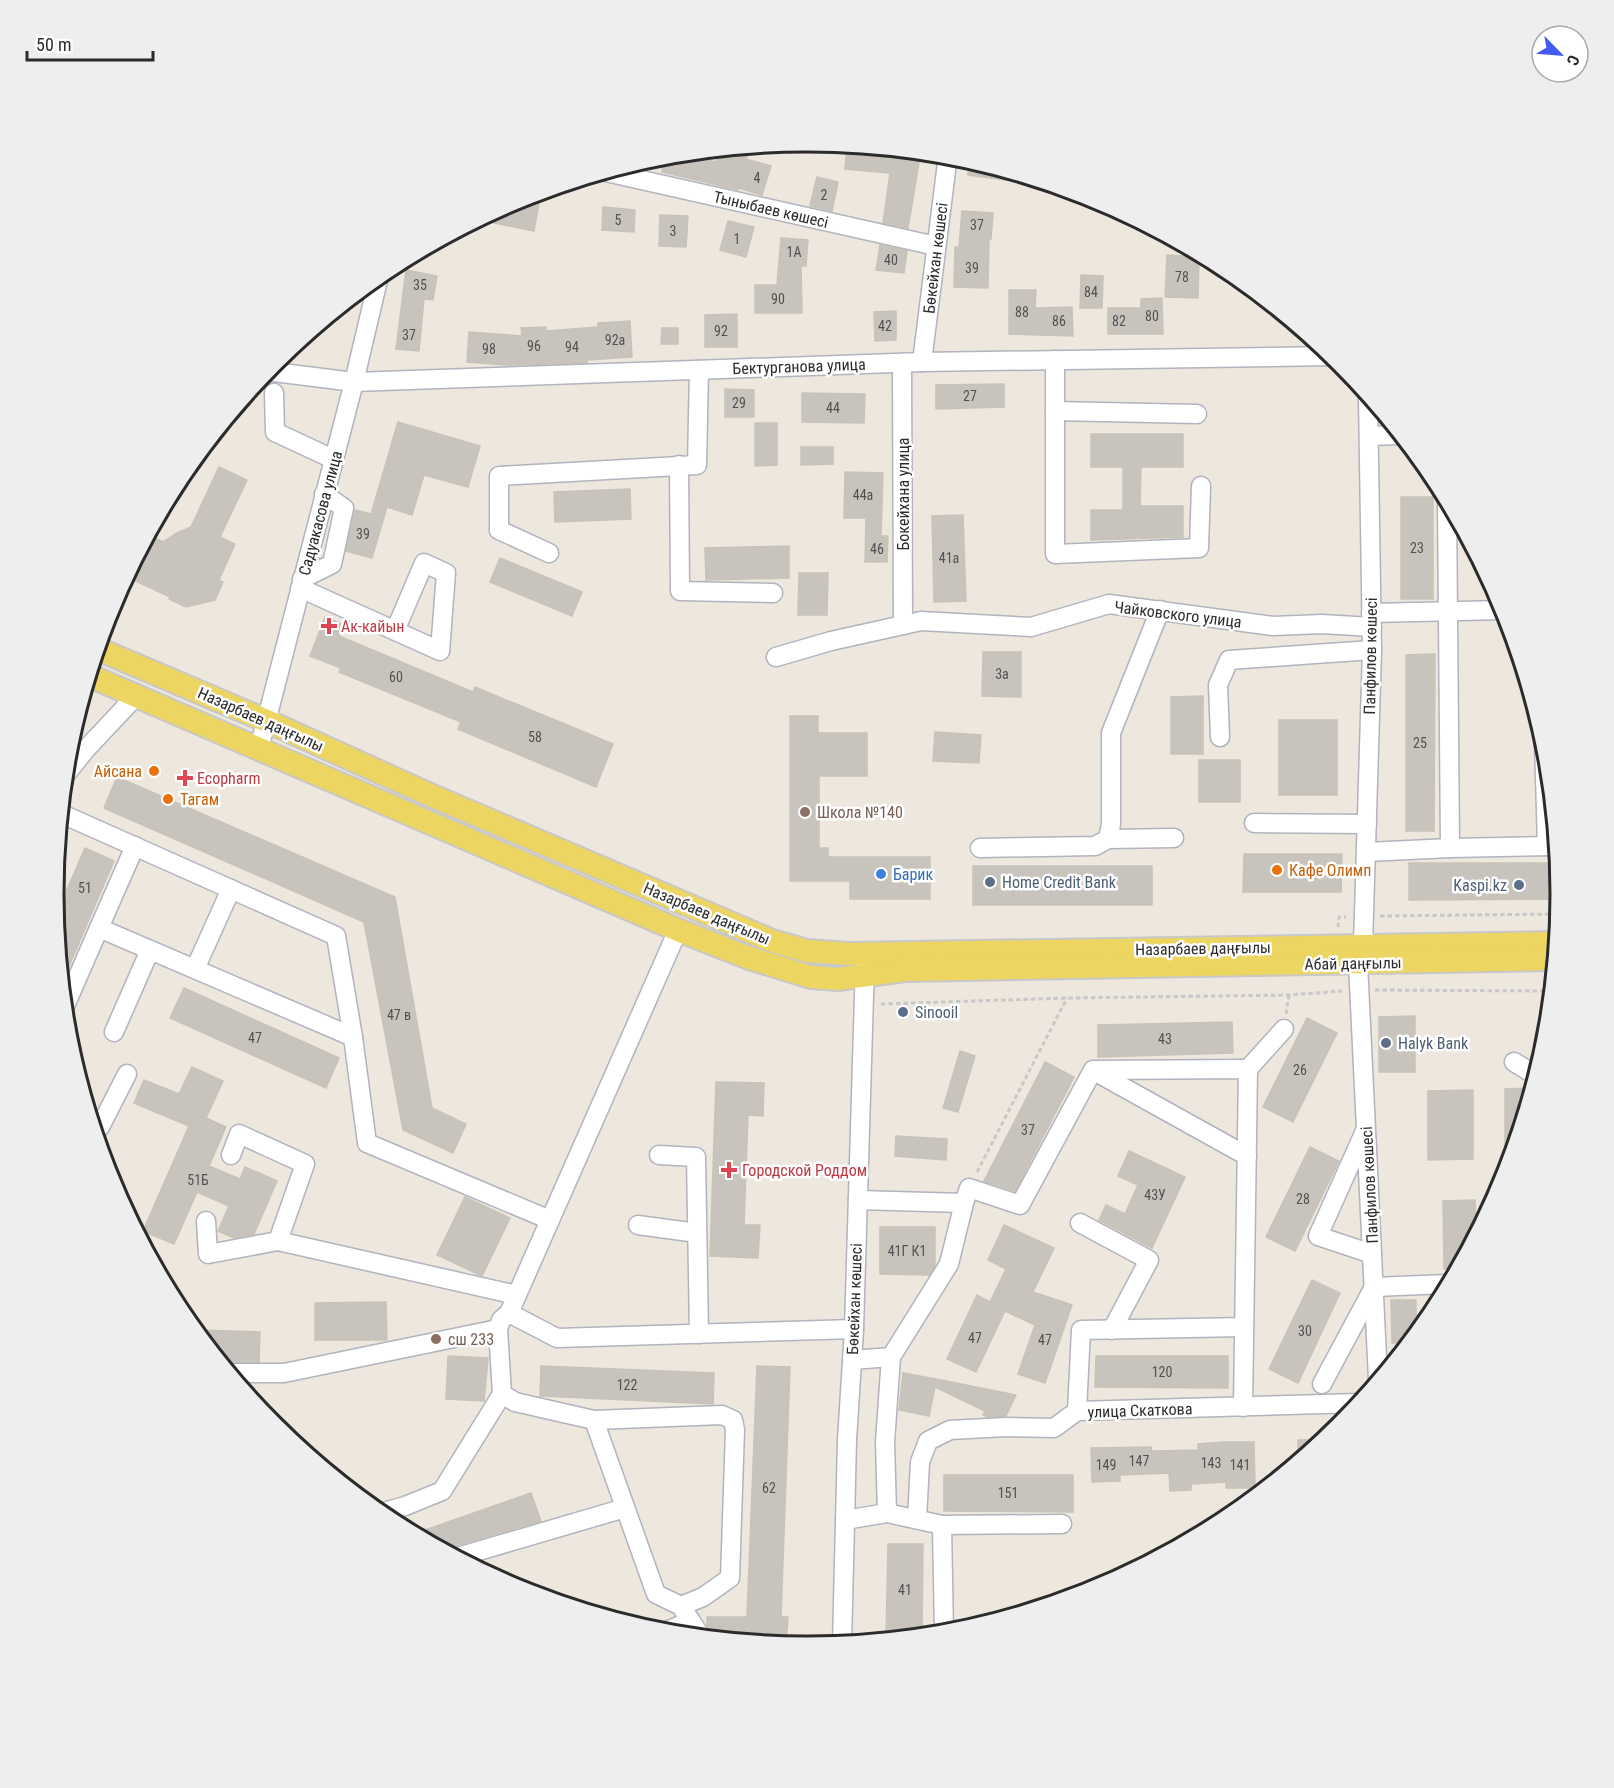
<svg xmlns="http://www.w3.org/2000/svg" width="1614" height="1788" viewBox="0 0 1614 1788" font-family="'Roboto Condensed',sans-serif">
  <rect width="100%" height="100%" fill="#ede7de"/>
  <g fill="#c8c4bd" stroke="#c8c3b7" stroke-width="1.5">
    <path d="M847 145 889 149 920 156 908 228 883 223 890 173 845 169Z"/>
    <path d="M724 149 748 155 746 159 771 166 762 195 739 188 738 190 662 172 663 155 683 153 716 162 720 150Z"/>
    <path d="M969 160 1015 174 1013 181 968 175Z"/>
    <path d="M817 177 838 182 832 211 810 206Z"/>
    <path d="M541 191 534 231 494 223 497 210 519 198Z"/>
    <path d="M603 207 635 210 634 232 602 230Z"/>
    <path d="M962 211 993 213 991 239H989L988 288 954 287 955 247H959Z"/>
    <path d="M660 215 688 216 686 247 659 246Z"/>
    <path d="M728 221 754 227 746 257 720 250Z"/>
    <path d="M781 238 808 240 806 266H801L802 313H755V285H777Z"/>
    <path d="M880 245 907 251 904 273 876 270Z"/>
    <path d="M1167 255 1199 257 1198 298 1165 297Z"/>
    <path d="M406 270 437 276 433 300 424 299 419 351 396 349Z"/>
    <path d="M1081 275 1103 276 1102 308H1080Z"/>
    <path d="M1009 290H1036L1035 308 1072 307 1073 336 1009 334Z"/>
    <path d="M1162 298 1163 334H1108V308H1141V299Z"/>
    <path d="M896 311V340L875 341 874 312Z"/>
    <path d="M737 314V347H705V315Z"/>
    <path d="M630 321 632 357 587 360V363L506 365 467 362 469 332 522 336 521 328 546 327V331L598 327V323Z"/>
    <path d="M662 328H678V344H661Z"/>
    <path d="M1004 384V407L936 409V385Z"/>
    <path d="M725 389 754 390V417H725Z"/>
    <path d="M802 393 865 394 864 423 802 422Z"/>
    <path d="M398 422 480 446 468 487 424 475 412 515 387 507 372 558 346 551 355 510 371 514Z"/>
    <path d="M755 423H777V465L755 466Z"/>
    <path d="M1091 434H1183V467H1141L1140 506H1183V537L1091 540V510H1123V467H1091Z"/>
    <path d="M801 447H833V464L801 465Z"/>
    <path d="M219 467 247 480 220 537 235 544 219 580 223 582 215 600 186 607 169 599 170 597 127 577 149 535 163 542 177 533 191 527Z"/>
    <path d="M845 472 883 473 881 536H888L887 562H865L866 518H844Z"/>
    <path d="M630 489 631 519 555 522 554 492Z"/>
    <rect x="1401" y="497" width="32" height="102"/>
    <path d="M963 515 966 601 934 602 932 516Z"/>
    <path d="M789 546V578L706 580 705 548Z"/>
    <path d="M500 558 582 592 572 616 490 582Z"/>
    <path d="M799 573H828L827 615H798Z"/>
    <path d="M325 617 344 625 339 636 473 692 475 687 613 744 596 787 458 729 461 722 339 672 341 668 310 656Z"/>
    <path d="M983 652H1021V697L982 696Z"/>
    <path d="M1435 654 1434 831H1406V655Z"/>
    <path d="M1203 696V754H1171V697Z"/>
    <path d="M790 716H818V733H867V776H819V848H828V857H930V899H850V881H790Z"/>
    <rect x="1279" y="720" width="58" height="75"/>
    <path d="M935 732 981 735 979 763 933 761Z"/>
    <rect x="1199" y="760" width="41" height="42"/>
    <path d="M117 777 395 897 432 1108 466 1124 453 1153 403 1130 364 922 104 808Z"/>
    <path d="M85 848 114 861 63 980 56 915Z"/>
    <path d="M1244 854H1342L1341 892H1243Z"/>
    <path d="M1409 863H1557L1560 899 1409 900Z"/>
    <rect x="973" y="866" width="179" height="39"/>
    <path d="M184 988 339 1058 326 1088 170 1018Z"/>
    <path d="M1415 1016V1072H1379V1017Z"/>
    <path d="M1307 1018 1337 1033 1293 1122 1263 1107Z"/>
    <path d="M1232 1022 1233 1053 1098 1057V1025Z"/>
    <path d="M960 1051 975 1056 958 1112 943 1108Z"/>
    <path d="M1045 1062 1074 1077 1015 1191 984 1181Z"/>
    <path d="M192 1067 223 1081 206 1118 226 1127 209 1166 240 1179 245 1167 277 1181 254 1234 234 1238 218 1231 229 1206 197 1192 174 1244 143 1231 189 1126 134 1103 144 1080 179 1094Z"/>
    <path d="M716 1082 764 1083 763 1116 748 1115 744 1225H760L758 1258 710 1256Z"/>
    <path d="M1531 1088 1508 1163H1505V1089Z"/>
    <path d="M1473 1090V1159L1428 1160V1091Z"/>
    <path d="M896 1136 947 1139 946 1160 895 1156Z"/>
    <path d="M1310 1147 1339 1161 1295 1251 1266 1237Z"/>
    <path d="M1129 1151 1185 1177 1152 1248 1099 1220 1106 1205 1125 1214 1138 1185 1118 1176Z"/>
    <path d="M465 1197 510 1218 482 1276 437 1255Z"/>
    <path d="M1475 1200 1476 1233 1456 1269H1444L1443 1201Z"/>
    <path d="M1004 1225 1054 1248 1033 1292 1072 1305 1045 1383 1018 1374 1035 1325 1005 1311 976 1372 947 1359 977 1295 990 1302 1006 1269 988 1260Z"/>
    <path d="M880 1227H935V1266L929 1275 880 1274Z"/>
    <path d="M1312 1280 1340 1293 1298 1383 1269 1369Z"/>
    <path d="M1391 1300H1416V1333L1408 1343H1392Z"/>
    <path d="M386 1302 387 1340H315V1303Z"/>
    <path d="M196 1330 260 1332 259 1362H231L224 1364Z"/>
    <path d="M448 1356 488 1358 484 1401 446 1399Z"/>
    <path d="M1096 1356H1228V1388L1095 1387Z"/>
    <path d="M541 1366 714 1373 713 1404 541 1396H540Z"/>
    <path d="M757 1366 790 1367 781 1617H788L786 1642 712 1638 707 1625V1617H747Z"/>
    <path d="M903 1373 936 1379 1016 1395 1006 1416 987 1417 983 1415 985 1411 935 1387 929 1416 899 1410Z"/>
    <path d="M1298 1440H1323L1298 1461Z"/>
    <path d="M1225 1442H1254L1255 1488H1226V1482L1191 1484V1490L1170 1491 1169 1473 1120 1475V1481L1092 1482 1091 1448 1151 1447 1152 1451 1198 1450V1444Z"/>
    <path d="M944 1475H1073V1512L944 1511Z"/>
    <path d="M531 1493 541 1521 455 1546 448 1552 428 1541 425 1530Z"/>
    <path d="M888 1544H923L922 1636 886 1639Z"/>
  </g>
  <g fill="none" stroke-linecap="round" stroke-linejoin="round">
    <defs>
      <g id="minor">
        <path d="M606 172 936 246"/>
        <path d="M1055 360V554L1199 548 1201 486"/>
        <path d="M922 362 948 155"/>
        <path d="M902 363 903 625"/>
        <path d="M266 371 354 382 922 362 1333 356"/>
        <path d="M274 393 275 432 333 459"/>
        <path d="M1055 411 1197 414"/>
        <path d="M1369 436 1400 435"/>
        <path d="M679 465 680 591 773 593"/>
        <path d="M1447 502 1450 848"/>
        <path d="M549 553 499 530V476L697 465 699 370"/>
        <path d="M302 579 332 564 344 508 324 494"/>
        <path d="M300 588 440 651 446 573 424 563 395 631"/>
        <path d="M1371 613 1504 610"/>
        <path d="M776 657 831 641 921 621 1031 627 1109 604 1273 626 1322 624 1372 627"/>
        <path d="M1220 737 1218 685 1229 660 1372 650"/>
        <path d="M1544 743 1547 846"/>
        <path d="M259 749 354 382 379 276"/>
        <path d="M66 774 87 748 136 696"/>
        <path d="M62 814 336 936 353 1037 367 1143 550 1220"/>
        <path d="M1254 823 1367 824"/>
        <path d="M1108 839 1174 838"/>
        <path d="M135 846 99 928 353 1037"/>
        <path d="M980 848 1095 846 1108 839 1111 824V733L1160 610"/>
        <path d="M1367 852 1450 848 1555 846"/>
        <path d="M678 930 509 1313 557 1338 854 1329"/>
        <path d="M1363 946 1372 650 1368 397"/>
        <path d="M1358 963 1378 1379"/>
        <path d="M195 969 231 889"/>
        <path d="M65 1006 99 928"/>
        <path d="M114 1032 150 950"/>
        <path d="M1514 1062 1532 1073H1536"/>
        <path d="M1248 1069 1284 1029"/>
        <path d="M1094 1071 1247 1156"/>
        <path d="M94 1124 100 1127 127 1074"/>
        <path d="M1365 1131 1318 1236 1372 1254"/>
        <path d="M231 1155 239 1134 305 1164 278 1241"/>
        <path d="M659 1155 696 1157 699 1334"/>
        <path d="M858 1200 964 1203 969 1188 1020 1205 1093 1070 1248 1069 1243 1407"/>
        <path d="M206 1221 208 1254 278 1241 517 1295"/>
        <path d="M1080 1223 1149 1260 1112 1330"/>
        <path d="M638 1225 697 1233"/>
        <path d="M509 1313 501 1320 498 1329 502 1394 515 1402 594 1420 656 1594 681 1606 701 1637"/>
        <path d="M852 1360 891 1357 949 1264 964 1203"/>
        <path d="M231 1373H284L498 1329"/>
        <path d="M1322 1384 1374 1287 1447 1284"/>
        <path d="M1077 1411 1081 1330 1244 1327"/>
        <path d="M594 1420 722 1415 733 1420 735 1430 730 1578 703 1597 681 1606"/>
        <path d="M380 1513 405 1506 442 1491 502 1394"/>
        <path d="M887 1513 885 1442 891 1357"/>
        <path d="M917 1519 920 1462 928 1441 950 1430 1006 1427 1054 1428 1077 1411 1359 1403"/>
        <path d="M845 1520 887 1513 942 1525 944 1634"/>
        <path d="M942 1525 1062 1524"/>
        <path d="M458 1557 625 1508"/>
        <path d="M661 1633 691 1621"/>
        <path d="M842 1644 847 1440 854 1329 865 962"/>
      </g>
      <g id="major">
        <path d="M98 649 267 721 428 794 772 941 807 951 849 954 1555 943"/>
        <path d="M90 676 678 930 749 958 811 977 838 979 905 970 1554 959"/>
      </g>
    </defs>
    <use href="#minor" stroke="#b1b3be" stroke-width="21"/>
    <use href="#major" stroke="#c8c8c8" stroke-width="26"/>
    <g stroke="#c8c8c8" stroke-width="3" stroke-dasharray="4.5 3" stroke-linecap="butt">
      <path d="M1380 916 1558 914"/>
      <path d="M1338 927 1339 917H1346"/>
      <path d="M1375 990 1550 991"/>
      <path d="M881 1004 1067 998 1289 995 1342 991"/>
      <path d="M1286 1014 1289 995"/>
      <path d="M977 1172 1067 998"/>
    </g>
    <use href="#minor" stroke="#fff" stroke-width="18"/>
    <use href="#major" stroke="#edd562" stroke-width="22"/>
  </g>
  <g fill="#e0444e" stroke="#fff" stroke-width="2">
    <path d="M326 617h6v6h6v6h-6v6h-6v-6h-6v-6h6z"/>
    <path d="M182 769h6v6h6v6h-6v6h-6v-6h-6v-6h6z"/>
    <path d="M726 1161h6v6h6v6h-6v6h-6v-6h-6v-6h6z"/>
  </g>
  <g fill="#e8710a" stroke="#fff" stroke-width="2">
    <circle cx="154" cy="771" r="6"/>
    <circle cx="168" cy="799" r="6"/>
    <circle cx="1277" cy="870" r="6"/>
  </g>
  <g fill="#8d6e63" stroke="#fff" stroke-width="2">
    <circle cx="805" cy="812" r="6"/>
    <circle cx="436" cy="1339" r="6"/>
  </g>
  <circle fill="#3f7fe0" stroke="#fff" stroke-width="2" cx="881" cy="874" r="6"/>
  <g fill="#5c6f8a" stroke="#fff" stroke-width="2">
    <circle cx="990" cy="882" r="6"/>
    <circle cx="1519" cy="885" r="6"/>
    <circle cx="903" cy="1012" r="6"/>
    <circle cx="1386" cy="1043" r="6"/>
  </g>
  <g text-anchor="middle" stroke-width="5" stroke-linejoin="round" paint-order="stroke">
    <g font-size="14" fill="#525150">
      <text x="757" y="183">4</text>
      <text x="824" y="200">2</text>
      <text x="618" y="225">5</text>
      <text x="977" y="230">37</text>
      <text x="673" y="236">3</text>
      <text x="737" y="244">1</text>
      <text x="794" y="257">1А</text>
      <text x="891" y="265">40</text>
      <text x="972" y="273">39</text>
      <text x="1182" y="282">78</text>
      <text x="420" y="290">35</text>
      <text x="1091" y="297">84</text>
      <text x="778" y="304">90</text>
      <text x="1022" y="317">88</text>
      <text x="1152" y="321">80</text>
      <text x="1059" y="326">86</text>
      <text x="1119" y="326">82</text>
      <text x="885" y="331">42</text>
      <text x="721" y="336">92</text>
      <text x="409" y="340">37</text>
      <text x="615" y="345">92а</text>
      <text x="534" y="351">96</text>
      <text x="572" y="352">94</text>
      <text x="489" y="354">98</text>
      <text x="970" y="401">27</text>
      <text x="739" y="408">29</text>
      <text x="833" y="413">44</text>
      <text x="863" y="500">44а</text>
      <text x="363" y="539">39</text>
      <text x="1417" y="553">23</text>
      <text x="877" y="554">46</text>
      <text x="949" y="563">41а</text>
      <text x="1002" y="679">3а</text>
      <text x="396" y="682">60</text>
      <text x="535" y="742">58</text>
      <text x="1420" y="748">25</text>
      <text x="85" y="893">51</text>
      <text x="399" y="1020">47 в</text>
      <text x="255" y="1043">47</text>
      <text x="1165" y="1044">43</text>
      <text x="1300" y="1075">26</text>
      <text x="1028" y="1135">37</text>
      <text x="198" y="1185">51Б</text>
      <text x="1155" y="1200">43У</text>
      <text x="1303" y="1204">28</text>
      <text x="907" y="1256">41Г К1</text>
      <text x="1305" y="1336">30</text>
      <text x="975" y="1343">47</text>
      <text x="1045" y="1345">47</text>
      <text x="1162" y="1377">120</text>
      <text x="627" y="1390">122</text>
      <text x="1139" y="1466">147</text>
      <text x="1211" y="1468">143</text>
      <text x="1106" y="1470">149</text>
      <text x="1240" y="1470">141</text>
      <text x="769" y="1493">62</text>
      <text x="1008" y="1498">151</text>
      <text x="905" y="1595">41</text>
    </g>
    <g font-size="16" fill="#2b2b2b" stroke="#fff">
      <text transform="translate(771 209) rotate(13)" y="6">Тыныбаев көшесі</text>
      <text transform="translate(935 258) rotate(-83)" y="6">Бөкейхан көшесі</text>
      <text transform="translate(799 366) rotate(-2)" y="6">Бектурганова улица</text>
      <text transform="translate(903 494) rotate(-90)" y="6">Бокейхана улица</text>
      <text transform="translate(320 513) rotate(-75)" y="6">Садуакасова улица</text>
      <text transform="translate(1178 614) rotate(7)" y="6">Чайковского улица</text>
      <text transform="translate(1370 656) rotate(-89)" y="6">Панфилов көшесі</text>
      <text transform="translate(261 719) rotate(24)" y="6">Назарбаев даңғылы</text>
      <text transform="translate(707 913) rotate(23)" y="6">Назарбаев даңғылы</text>
      <text transform="translate(1203 948) rotate(-1)" y="6">Назарбаев даңғылы</text>
      <text transform="translate(1353 963) rotate(-1)" y="6">Абай даңғылы</text>
      <text transform="translate(1369 1185) rotate(-93)" y="6">Панфилов көшесі</text>
      <text transform="translate(854 1299) rotate(-88)" y="6">Бөкейхан көшесі</text>
      <text transform="translate(1140 1410) rotate(-2)" y="6">улица Скаткова</text>
    </g>
    <g font-size="16" fill="#be3a42" stroke="#fff" text-anchor="start">
      <text x="341" y="632">Ак-кайын</text>
      <text x="197" y="784">Ecopharm</text>
      <text x="742" y="1176">Городской Роддом</text>
    </g>
    <g font-size="16" fill="#c56008" stroke="#fff" text-anchor="start">
      <text x="142" y="777" text-anchor="end">Айсана</text>
      <text x="180" y="805">Тагам</text>
      <text x="1289" y="876">Кафе Олимп</text>
    </g>
    <g font-size="16" fill="#785e54" stroke="#fff" text-anchor="start">
      <text x="817" y="818">Школа №140</text>
      <text x="448" y="1345">сш 233</text>
    </g>
    <g font-size="16" fill="#366cbe" stroke="#fff" text-anchor="start">
      <text x="893" y="880">Барик</text>
    </g>
    <g font-size="16" fill="#4e5e75" stroke="#fff" text-anchor="start">
      <text x="1002" y="888">Home Credit Bank</text>
      <text x="1507" y="891" text-anchor="end">Kaspi.kz</text>
      <text x="915" y="1018">Sinooil</text>
      <text x="1398" y="1049">Halyk Bank</text>
    </g>
  </g>
  <path d="M0 0H1614V1788H0ZM806 152H808A742 742 0 0 1 1550 894V894A742 742 0 0 1 808 1636H806A742 742 0 0 1 64 894V894A742 742 0 0 1 806 152Z" fill="#eee" fill-rule="evenodd"/>
  <path fill="none" stroke="#2b2b2b" stroke-width="3" d="M806 152H808A742 742 0 0 1 1550 894V894A742 742 0 0 1 808 1636H806A742 742 0 0 1 64 894V894A742 742 0 0 1 806 152Z"/>
  <g transform="translate(1560 54) rotate(115)"><circle r="28" fill="#ffffff" stroke="#aaaaaa" stroke-width="1.5"/>
  <path d="M0-4.5L10 22L0 15L-10 22Z" fill="#4259f5"/>
  <text y="-9" font-size="16" font-weight="bold" text-anchor="middle" fill="#2b2b2b">С</text>
  </g>
  <path d="M27 51v9h126v-9" fill="none" stroke="#2b2b2b" stroke-width="3"/>
  <text x="36" y="51" font-size="18" fill="#2b2b2b" stroke="#ffffff" stroke-width="4.5" paint-order="stroke">50 m</text>
</svg>
